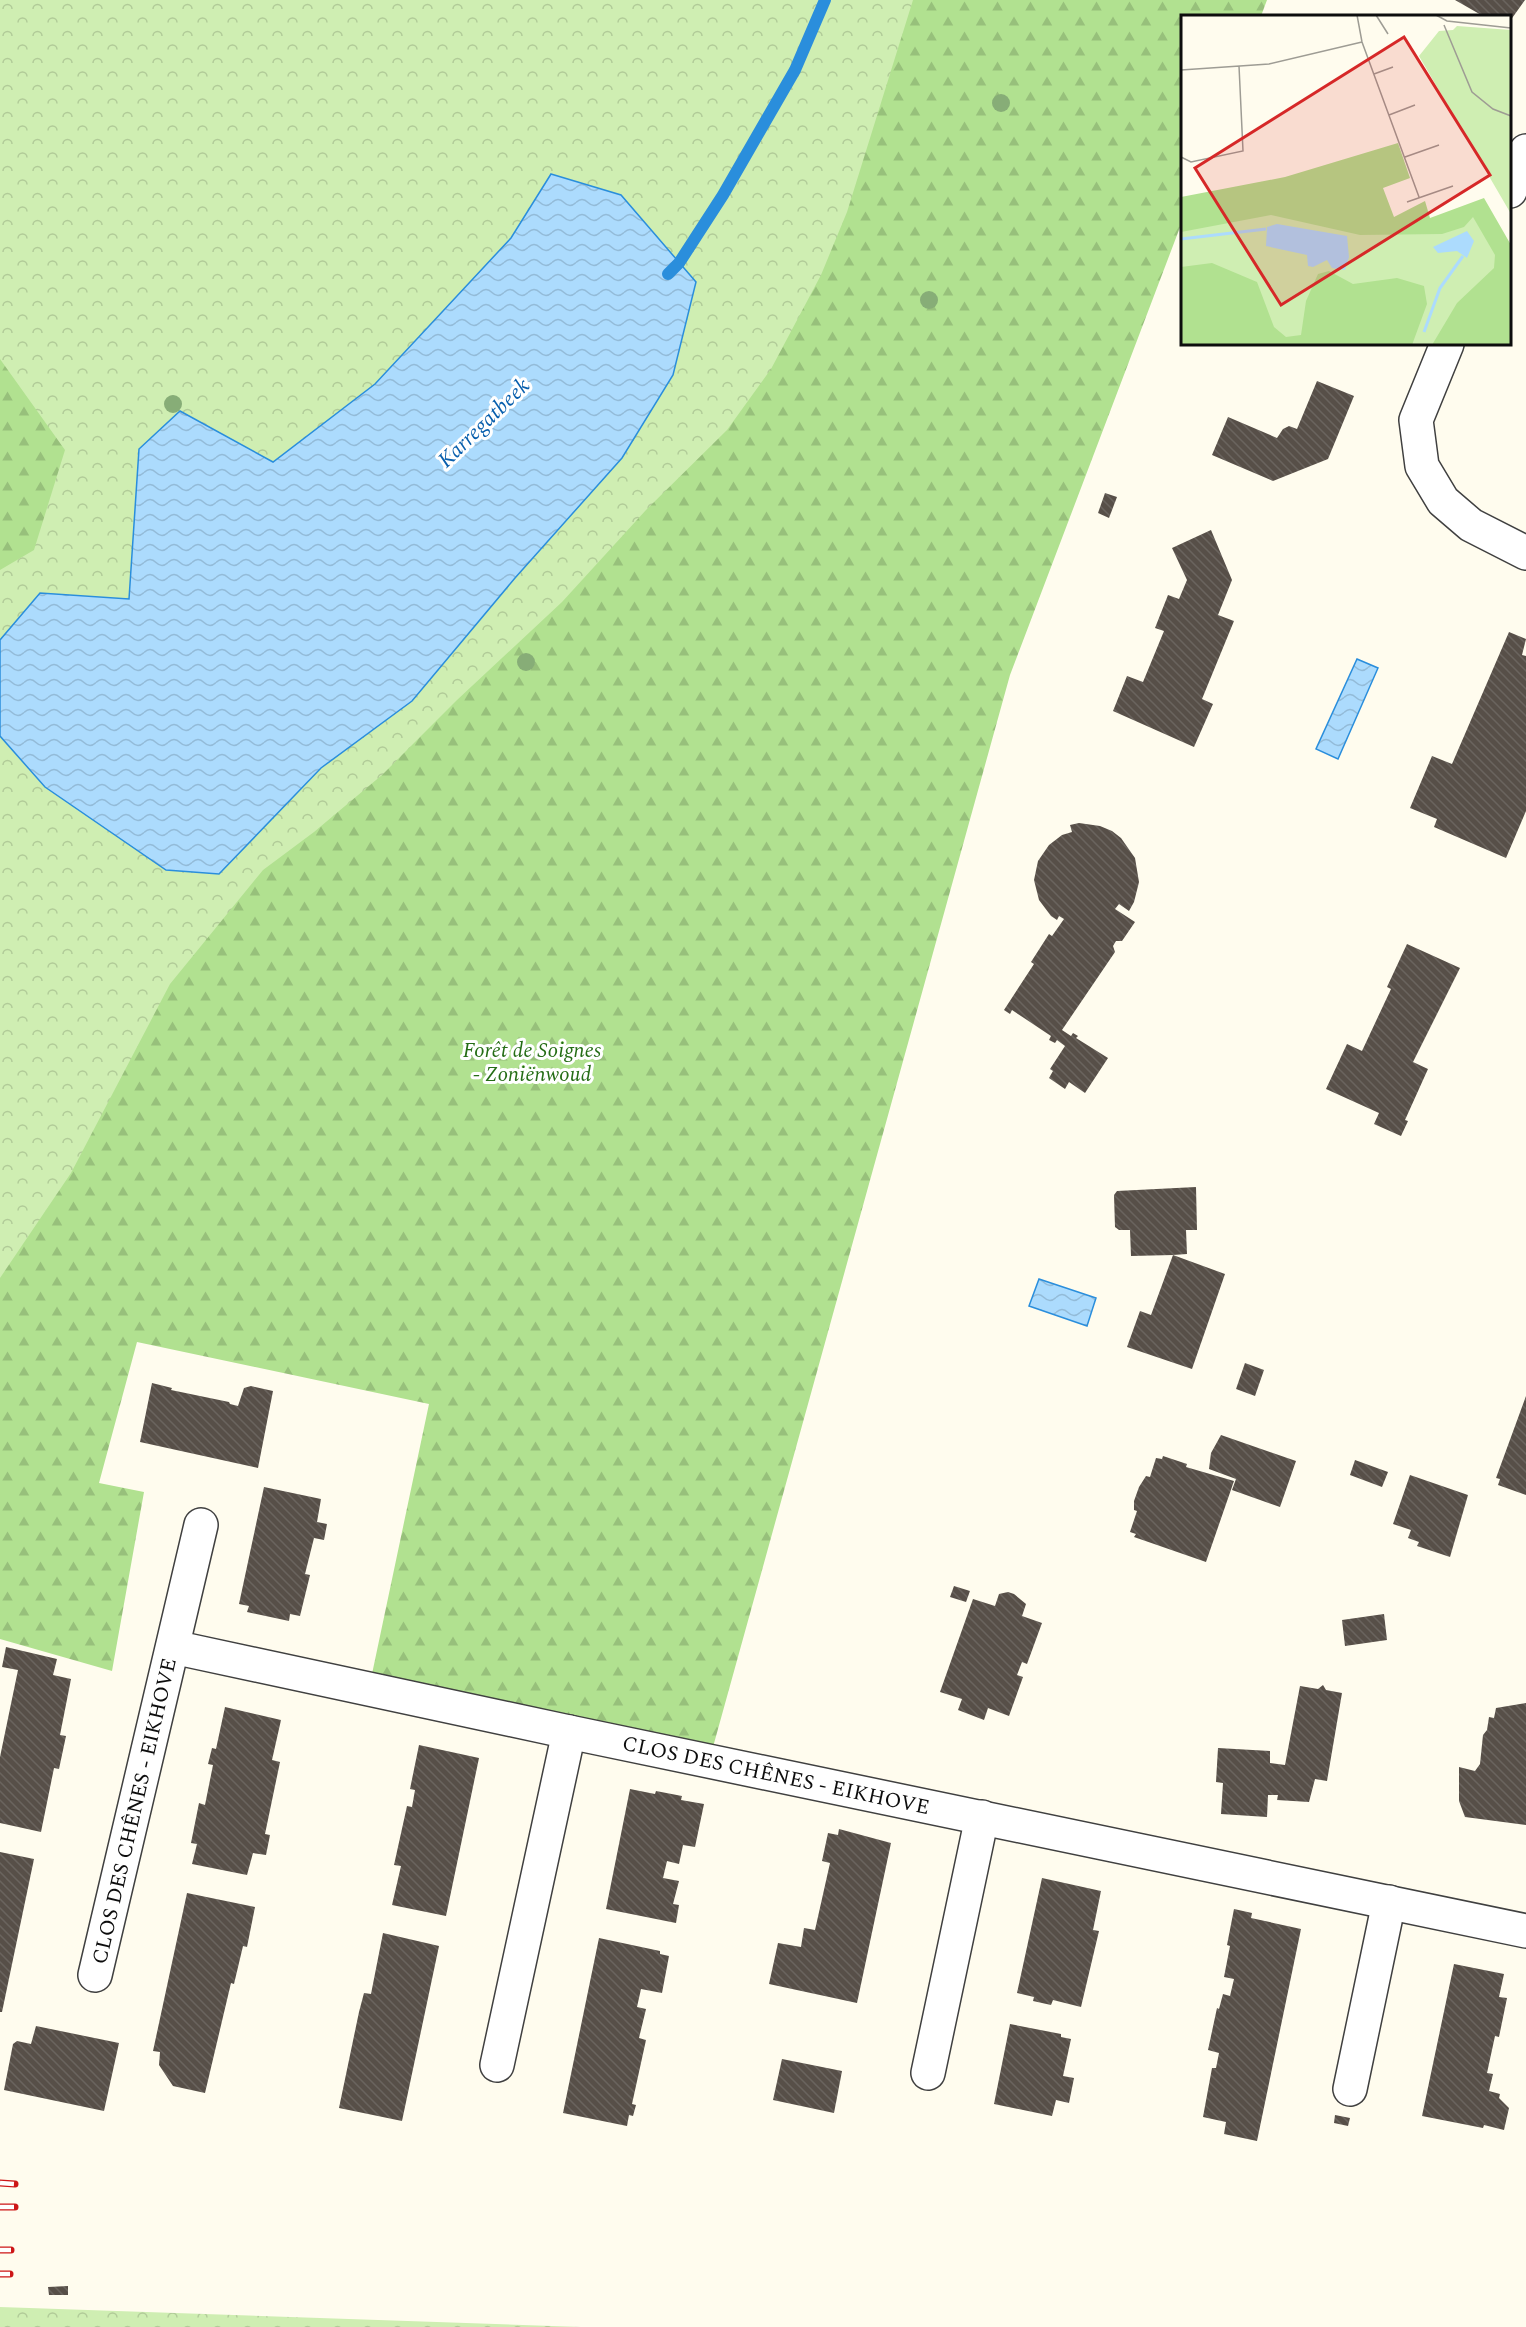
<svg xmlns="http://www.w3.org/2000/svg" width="1526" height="2327" viewBox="0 0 1526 2327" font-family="Spectral,serif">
  <defs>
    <pattern id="forest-firs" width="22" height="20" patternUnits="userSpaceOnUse" patternTransform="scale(1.5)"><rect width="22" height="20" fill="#b1e190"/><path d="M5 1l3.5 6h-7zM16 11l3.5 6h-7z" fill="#97c07b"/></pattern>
    <pattern id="park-crowns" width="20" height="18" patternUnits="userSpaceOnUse" patternTransform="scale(1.5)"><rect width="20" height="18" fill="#cfeeb2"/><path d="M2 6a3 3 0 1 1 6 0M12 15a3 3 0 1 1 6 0" fill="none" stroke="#b1cb98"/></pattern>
    <pattern id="water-waves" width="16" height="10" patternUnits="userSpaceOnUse" patternTransform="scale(1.5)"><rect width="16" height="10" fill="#acdbfd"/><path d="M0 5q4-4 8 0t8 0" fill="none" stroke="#93bbd8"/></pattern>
    <pattern id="building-back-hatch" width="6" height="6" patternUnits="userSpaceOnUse" patternTransform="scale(1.5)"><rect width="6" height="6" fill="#574f48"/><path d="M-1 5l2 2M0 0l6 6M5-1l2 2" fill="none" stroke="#6a645e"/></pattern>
  </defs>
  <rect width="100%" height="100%" fill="#fffcee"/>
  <path fill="url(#forest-firs)" d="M0 0H1267L1261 16H1182V222L1010 675 713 1747 372 1674 429 1404 137 1342 99 1483 144 1492 112 1671 0 1639Z"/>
  <g fill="url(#park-crowns)">
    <path d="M0 0H913L847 212 821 275 771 369 727 430 646 510 562 602 457 700 382 775 314 832 263 870 170 984 71 1173 0 1278V570L34 550 65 450 0 359Z"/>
    <path d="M0 2307 581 2327H0Z"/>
  </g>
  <g fill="url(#water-waves)" stroke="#2a8edc" stroke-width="1.5">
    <path d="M551 174 621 195 696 282 673 375 622 458 515 578 412 701 321 768 219 874 166 870 45 787 0 736V640L40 593 129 599 139 449 180 411 273 462 375 384 511 238Z"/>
    <path d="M1357 659 1378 668 1338 759 1316 749Z"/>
    <path d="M1039 1279 1096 1298 1087 1326 1029 1306Z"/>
  </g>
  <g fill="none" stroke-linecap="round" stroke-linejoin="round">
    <path stroke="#2a8edc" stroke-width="12" d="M668 274 679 263 723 195 795 70 825 0"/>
  </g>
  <g fill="url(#building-back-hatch)">
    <path d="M1455 0H1525L1510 21V16H1494L1491 14 1483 16Z"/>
    <path d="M1317 381 1354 396 1328 459 1273 481 1212 455 1228 417 1277 438 1283 429 1289 426 1297 429Z"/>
    <path d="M1105 493 1117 497 1109 518 1098 513Z"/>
    <path d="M1211 530 1232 580 1218 615 1234 621 1202 699 1213 704 1194 747 1113 711 1127 676 1143 682 1164 631 1155 628 1168 595 1179 599 1187 580 1172 548Z"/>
    <path d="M1509 632 1526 639 1522 655 1526 656V811L1506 858 1434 827 1437 819 1410 808 1432 756 1452 764Z"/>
    <path d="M1079 823 1100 826 1112 831 1121 838 1135 858 1139 882 1134 902 1129 911 1119 904 1115 909 1135 922 1122 941H1116L1113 946 1115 952 1062 1030 1071 1036 1073 1033 1078 1036 1076 1038 1108 1058 1085 1093 1069 1082 1065 1089 1049 1078 1053 1071 1050 1069 1065 1046 1057 1040 1055 1043 1049 1040 1051 1036 1012 1010 1010 1014 1004 1010 1034 964 1031 962 1049 934 1052 936 1064 919 1059 916 1057 920 1051 916 1039 900 1034 880 1038 861 1049 845 1062 835 1072 832 1070 825Z"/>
    <path d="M1407 944 1460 968 1413 1062 1428 1069 1405 1120 1408 1121 1401 1136 1374 1124 1379 1113 1326 1089 1347 1044 1362 1051 1391 989 1387 987Z"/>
    <path d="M1196 1187 1197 1230H1186L1187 1254 1173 1255 1225 1274 1192 1369 1127 1347 1140 1311 1151 1315 1173 1255 1131 1256 1130 1230H1119L1115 1227 1114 1195 1117 1191Z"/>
    <path d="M1245 1363 1264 1370 1255 1396 1236 1389Z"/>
    <path d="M152 1383 172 1388 171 1390 229 1402 230 1404 238 1406 244 1388 251 1386 273 1391 258 1468 140 1442Z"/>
    <path d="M1526 1396V1495L1498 1485 1500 1479 1496 1478Z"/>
    <path d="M1221 1435 1296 1461 1280 1507 1232 1490 1236 1479 1209 1469 1211 1453Z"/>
    <path d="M1163 1456 1187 1464 1186 1467 1234 1481 1206 1562 1134 1537 1136 1534 1130 1532 1137 1511 1134 1510V1501L1139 1487 1146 1476 1150 1477 1156 1458 1162 1459Z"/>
    <path d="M1355 1460 1388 1472 1382 1487 1350 1475Z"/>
    <path d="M1410 1475 1468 1495 1450 1557 1417 1546 1419 1542 1408 1538 1411 1530 1393 1524Z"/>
    <path d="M264 1487 321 1499 317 1522 327 1524 324 1540 314 1538 305 1574 310 1575 300 1616 290 1614 289 1621 247 1612 249 1606 239 1604Z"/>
    <path d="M954 1586 970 1591 966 1602 950 1597Z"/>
    <path d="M1008 1592 1014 1594 1026 1604 1022 1616 1042 1623 1027 1664 1022 1662 1017 1675 1023 1677 1009 1716 988 1708 984 1720 958 1710 962 1699 940 1692 973 1599 995 1606 999 1594Z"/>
    <path d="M1384 1614 1387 1640 1345 1646 1342 1620Z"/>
    <path d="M6 1647 57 1659 53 1675 71 1679 60 1735 66 1736 59 1769 54 1768 41 1832 0 1823V1757L18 1670 2 1667Z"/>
    <path d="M1323 1685 1326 1690 1342 1693 1327 1781 1315 1779 1309 1802 1277 1800 1278 1795H1268L1267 1817 1221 1814 1223 1783 1216 1782 1218 1748 1270 1751V1763L1285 1765 1300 1686 1318 1689Z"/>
    <path d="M1526 1703V1825L1465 1817 1459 1801V1767L1475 1771 1480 1764 1483 1735 1487 1730 1489 1717 1494 1718 1496 1708Z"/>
    <path d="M225 1707 281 1720 272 1760 280 1762 265 1834 270 1835 266 1855 253 1853 247 1875 192 1864 197 1844 191 1843 199 1803 205 1805 213 1765 208 1764 212 1748 216 1749Z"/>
    <path d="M419 1745 479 1758 446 1916 392 1905 401 1866 394 1865 407 1806 412 1807 415 1790 410 1789Z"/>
    <path d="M630 1789 655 1794 656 1791 682 1796 681 1800 704 1804 695 1847 683 1845 679 1864 667 1861 663 1878 679 1881 673 1904 679 1905 676 1923 606 1909Z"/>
    <path d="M839 1829 891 1843 857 2003 769 1984 778 1943 801 1947 804 1928 815 1930 830 1863 822 1861 828 1833 838 1835Z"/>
    <path d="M0 1852 34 1859 2 2012H0Z"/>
    <path d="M1042 1878 1101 1891 1093 1930 1099 1931 1081 2007 1053 2000 1051 2005 1033 2001 1034 1997 1017 1993Z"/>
    <path d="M187 1893 255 1907 247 1947 243 1946 234 1984 231 1983 205 2093 173 2086 159 2065 160 2052 153 2051Z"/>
    <path d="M1234 1909 1252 1913 1251 1918 1301 1929 1257 2141 1224 2134 1226 2122 1203 2117 1212 2068H1216L1219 2053 1208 2050 1217 2008 1219 2009 1223 1994 1230 1996 1234 1979 1224 1977 1230 1946 1227 1945Z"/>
    <path d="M383 1933 439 1946 402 2121 339 2108 359 2012 364 1993 371 1994Z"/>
    <path d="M599 1938 660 1951V1954L669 1956 662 1993 641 1989 637 2007 646 2009 639 2038 646 2040 632 2104 636 2105 633 2116 629 2115 627 2126 563 2113Z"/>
    <path d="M1454 1964 1504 1974 1499 1997 1507 1998 1499 2037 1495 2036 1487 2073 1493 2074 1489 2091 1500 2094 1499 2098 1509 2108 1504 2130 1484 2125 1483 2128 1422 2116Z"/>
    <path d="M1010 2024 1061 2034V2037L1071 2039 1063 2076 1074 2078 1069 2103 1056 2100 1052 2116 994 2104Z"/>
    <path d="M36 2026 119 2043 104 2111 4 2090 13 2044 17 2041 31 2044Z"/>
    <path d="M782 2059 842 2071 834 2113 773 2100Z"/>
    <path d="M1335 2115 1350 2118 1348 2126 1334 2123Z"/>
    <path d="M68 2286V2295H49L48 2287Z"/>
  </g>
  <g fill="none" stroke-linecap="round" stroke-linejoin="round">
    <defs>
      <g id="minor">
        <path d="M1510 191 1526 151"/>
        <path d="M1447 344 1416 420 1422 466 1443 501 1471 525 1526 553"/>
        <path d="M173 1647 569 1732 1526 1931"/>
        <path d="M95 1975 201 1525"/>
        <path d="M497 2065 569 1732"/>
        <path d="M928 2073 982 1817"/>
        <path d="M1350 2089 1389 1902"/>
      </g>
    </defs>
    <use href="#minor" stroke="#404040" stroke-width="36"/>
    <use href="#minor" stroke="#fff" stroke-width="33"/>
    <defs>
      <g id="rail">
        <path d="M0 2183 15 2184"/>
        <path d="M0 2207H15"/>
        <path d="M0 2250H11"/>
        <path d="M0 2274H10"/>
      </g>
    </defs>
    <use href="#rail" stroke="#cd1617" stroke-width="7"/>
    <use href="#rail" stroke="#fff" stroke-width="4.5" stroke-dasharray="14" stroke-linecap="butt"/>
  </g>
  <g fill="#87ad77">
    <circle cx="1001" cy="103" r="9"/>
    <circle cx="929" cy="300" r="9"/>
    <circle cx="173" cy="404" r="9"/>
    <circle cx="526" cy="662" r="9"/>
  </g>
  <g text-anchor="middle" stroke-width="6" stroke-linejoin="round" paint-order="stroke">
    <g font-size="21" font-style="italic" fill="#256d16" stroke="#fff">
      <text x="532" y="1057">Forêt de Soignes<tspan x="532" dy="24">- Zoniënwoud</tspan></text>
    </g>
    <g font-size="21" fill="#0d0d0d" stroke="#fff">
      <text transform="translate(776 1775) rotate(12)" y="7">CLOS DES CHÊNES - EIKHOVE</text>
      <text transform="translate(134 1811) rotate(-77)" y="7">CLOS DES CHÊNES - EIKHOVE</text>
    </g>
    <g font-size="22" font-style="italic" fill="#085fad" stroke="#fff">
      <text transform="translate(483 422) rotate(-44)" y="8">Karregatbeek</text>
    </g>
  </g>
  <g transform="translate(1181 15)">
    <rect width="330" height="330" fill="#fffcee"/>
    <path d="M217 128 229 163 202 173 213 202 244 186 249 203 303 183 330 230V330H0V182L104 162Z" fill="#b1e190"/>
    <path d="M276 11 330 15V199L238 41 258 16 272 15ZM90 200 179 220 261 219 283 212 292 202 314 240 313 253 276 288 251 330H231L246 289 243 271 216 263 172 269 148 256 137 259 125 286 120 320 105 322 93 312 76 267 31 248 0 252V217Z" fill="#cfeeb2"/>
    <path d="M96 209 166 221 168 242 164 255 151 253 146 245 132 252 127 251 126 240 85 231 86 212ZM286 216 293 226 286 243 276 236 257 238 252 232Z" fill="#acdbfd"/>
    <path fill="none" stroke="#acdbfd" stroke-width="3" d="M0 224 85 214M243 317 259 273 282 241"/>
    <path fill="none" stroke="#9e9c94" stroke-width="1.5" d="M176 0 181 27 238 182M195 0 207 19M255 0 266 6 330 13M263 10 291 77 312 94 330 101M0 55 88 49 181 27M193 59 212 52M208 100 234 90M0 142 10 147 62 136 58 51M224 142 258 130M226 187 272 171"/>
    <path fill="#d62828" fill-opacity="0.15" stroke="#d62828" stroke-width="3" d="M223 22 309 160 100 290 14 153Z"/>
    <rect width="330" height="330" fill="none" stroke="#0d0d0d" stroke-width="3"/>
  </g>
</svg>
